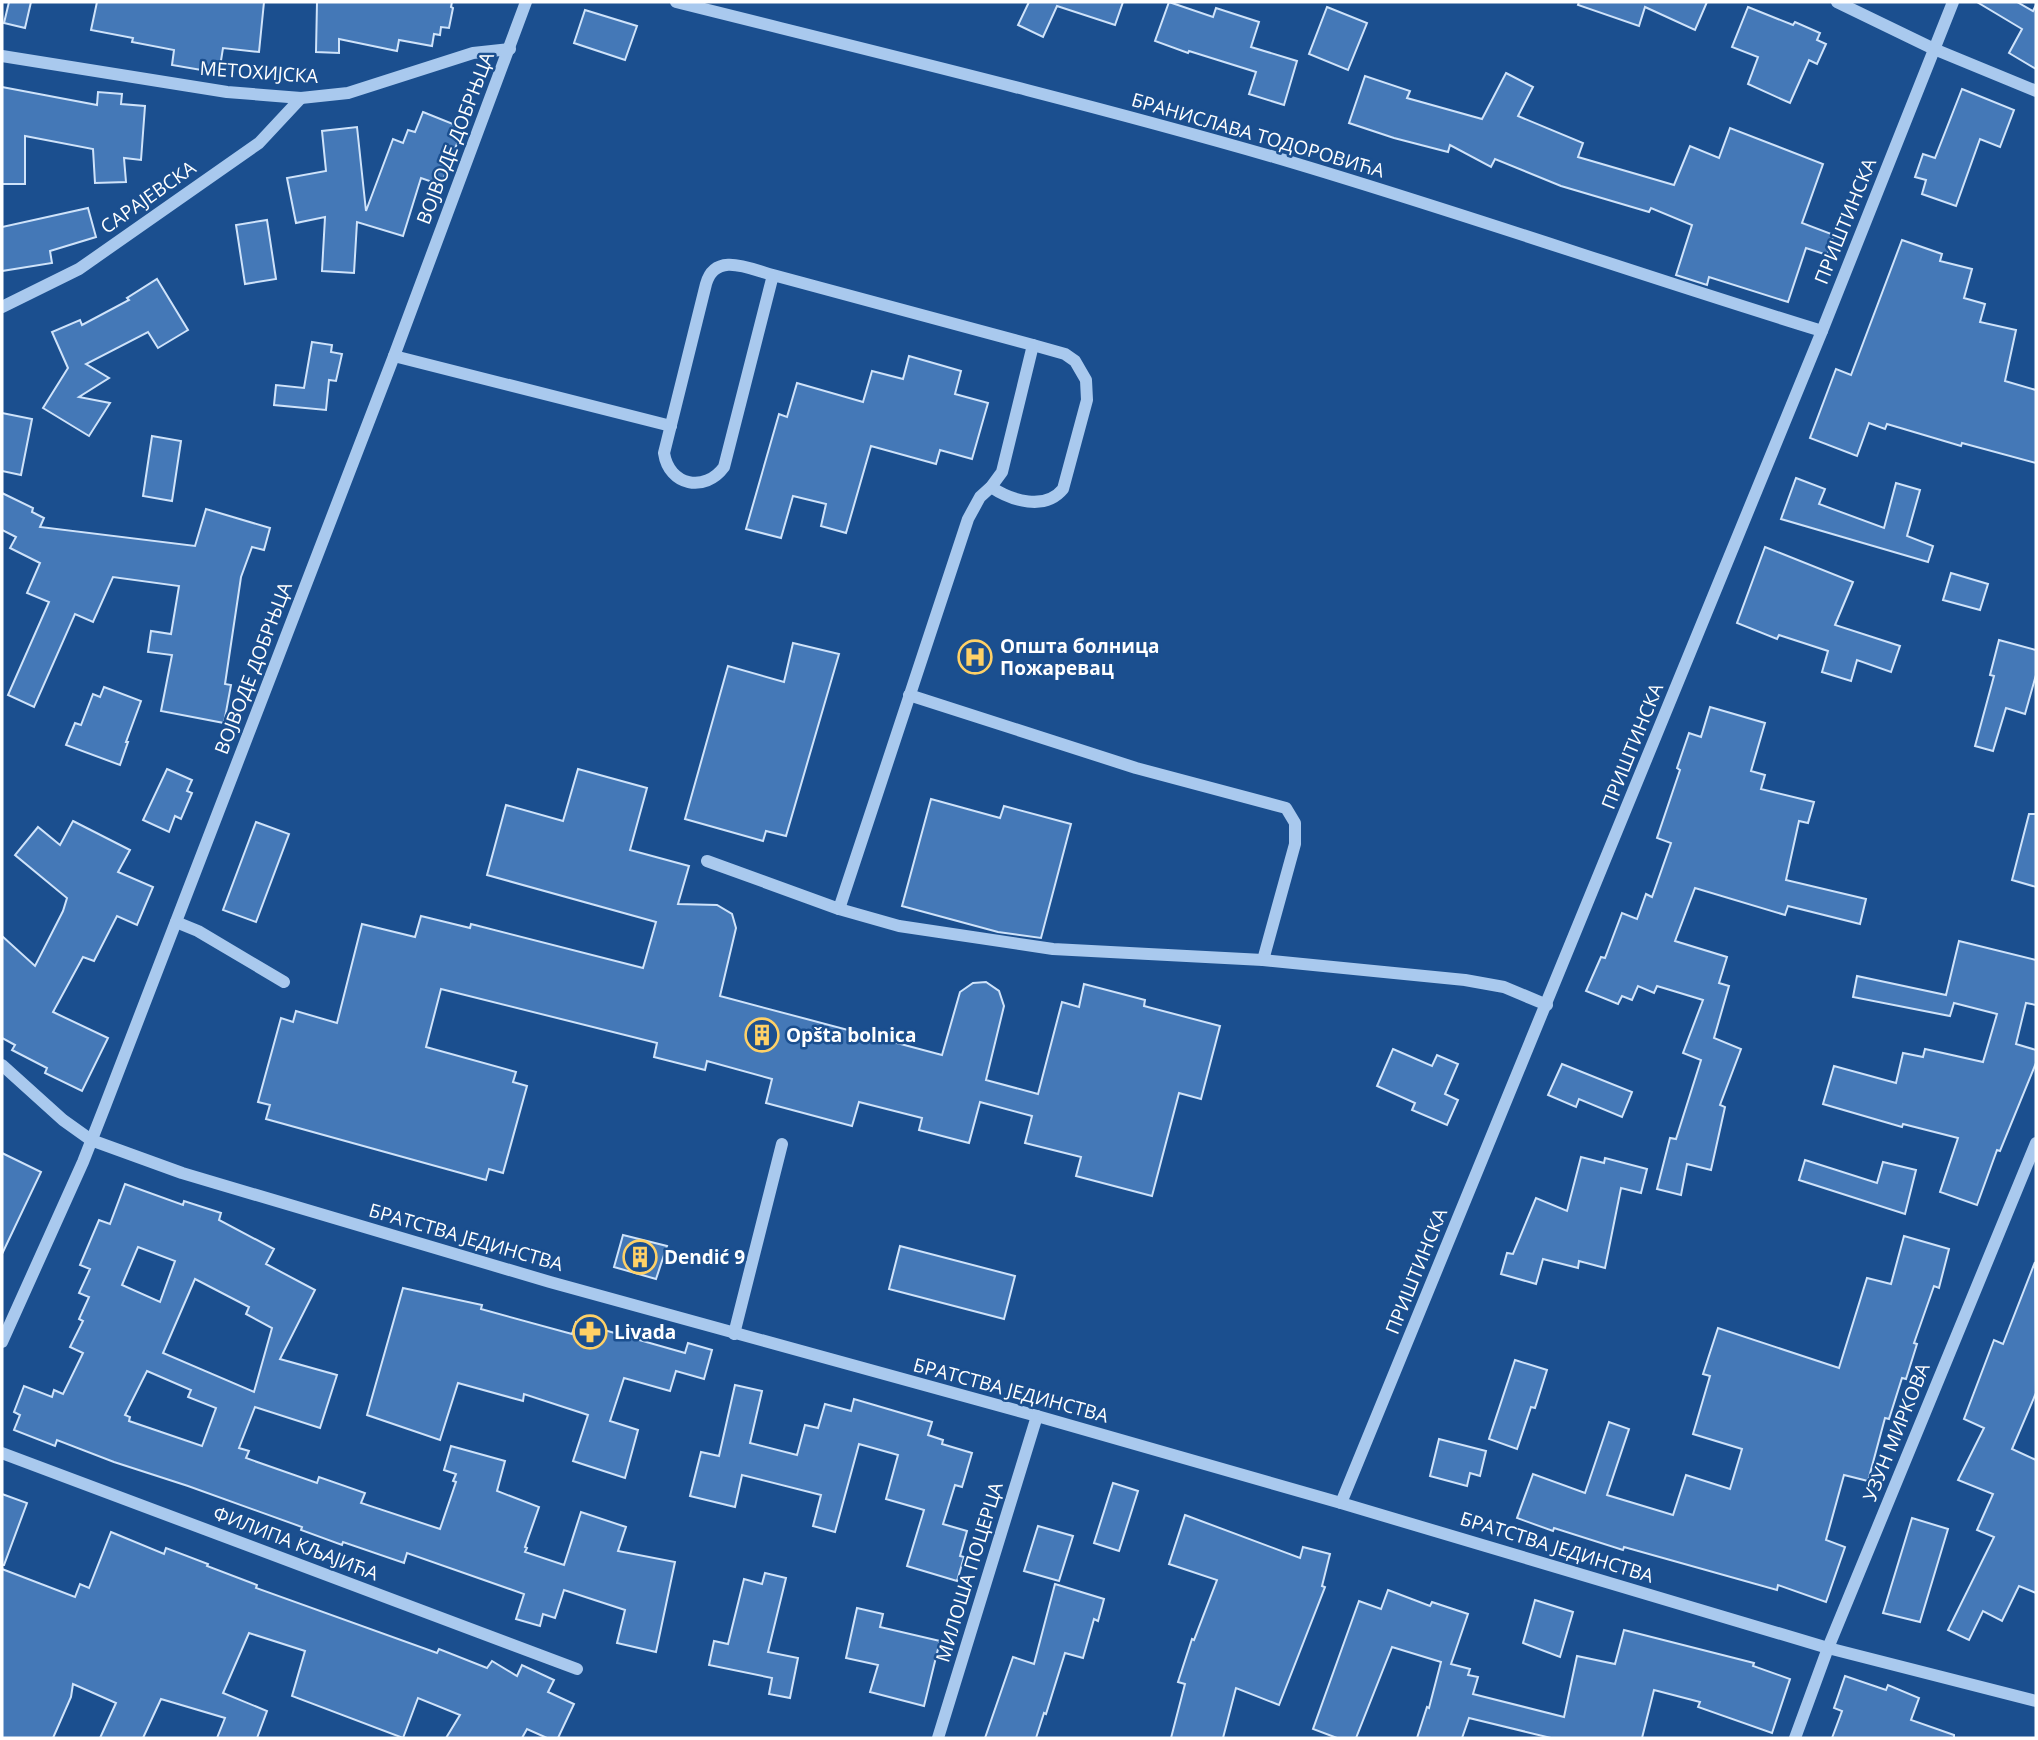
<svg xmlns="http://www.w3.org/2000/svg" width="2038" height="1740" viewBox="0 0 2038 1740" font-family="'Open Sans',sans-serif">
  <rect width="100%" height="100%" fill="#1b4f8f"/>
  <g fill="#4478b7" stroke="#cfe3fa" stroke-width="2" fill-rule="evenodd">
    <path d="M9 2H31L25 28 4 23Z"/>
    <path d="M97 2H264L259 52 223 48 219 73 172 65 174 50 132 42 133 38 91 30Z"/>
    <path d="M317 2H452L451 7 453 8 449 28 441 27 440 35 434 34 432 46 399 40 397 51 339 39V53L316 52Z"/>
    <path d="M1029 2H1123L1115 25 1057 6 1043 37 1018 25Z"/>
    <path d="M1169 2 1213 17 1216 8 1259 22 1251 47 1297 61 1284 105 1249 94 1256 72 1189 51 1188 53 1155 41Z"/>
    <path d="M1579 2H1707L1695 30 1645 7 1639 26 1578 5Z"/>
    <path d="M1977 2H2017L2033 11 2036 5V69L2009 53 2022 29Z"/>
    <path d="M1327 7 1367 23 1348 70 1309 54Z"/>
    <path d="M1748 7 1793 25 1795 22 1820 33 1817 40 1826 44 1817 64 1809 60 1790 103 1748 84 1758 57 1732 47Z"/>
    <path d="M585 10 637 26 625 60 574 43Z"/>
    <path d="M1506 73 1533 87 1518 116 1583 143 1578 157 1674 185 1690 146 1719 158 1730 128 1823 164 1802 223 1834 235 1827 255 1806 248 1788 302 1709 277 1707 285 1676 275 1692 225 1651 208 1649 212 1561 186 1495 159 1491 167 1450 145 1448 152 1394 138 1349 123 1365 76 1410 91 1407 98 1482 119Z"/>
    <path d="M2 87 97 105 98 92 122 94 121 104 145 106 141 160 124 158 126 182 95 183 93 149 25 136V184H2Z"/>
    <path d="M1962 89 2014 110 2000 147 1980 139 1956 206 1922 194 1926 180 1915 177 1923 154 1935 158Z"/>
    <path d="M423 112 463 128 441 185 421 178 403 236 357 222 354 273 322 271 325 217 296 223 287 178 326 171 322 131 357 127 366 211 393 139 403 143 408 130 415 132Z"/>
    <path d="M88 208 96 237 50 251 52 263 2 271V227Z"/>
    <path d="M267 220 276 279 245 284 236 225Z"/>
    <path d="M1902 240 1942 254 1940 261 1972 269 1964 298 1985 304 1980 322 2016 330 2005 381 2036 390V463L1962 443 1961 446 1887 424 1885 429 1869 423 1857 456 1810 438 1836 369 1851 375Z"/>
    <path d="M157 279 188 330 158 348 148 332 86 364 109 378 79 397 110 403 89 436 43 408 68 368 52 332 80 320 82 325 129 300 127 298Z"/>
    <path d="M312 342 332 345 331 352 342 354 336 381 329 380 326 410 274 405 276 385 304 388Z"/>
    <path d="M909 356 961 371 955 394 988 403 972 459 940 450 936 464 871 446 846 533 821 526 826 504 793 496 781 538 746 529 779 414 787 417 797 383 863 402 872 371 903 379Z"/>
    <path d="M2 413 32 419 21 475 2 471Z"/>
    <path d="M152 436 181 441 172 501 143 496Z"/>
    <path d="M1796 478 1825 489 1819 504 1884 528 1896 483 1920 490 1907 536 1933 546 1928 562 1781 519Z"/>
    <path d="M2 493 33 508 32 512 44 518 40 527 195 546 206 509 270 528 264 550 252 547 241 577 225 684 231 685 224 723 161 711 172 655 148 652 151 631 171 634 179 586 113 577 93 622 75 614 34 707 8 695 49 602 27 593 40 563 10 548 16 537 2 530Z"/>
    <path d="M1765 547 1853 582 1835 625 1900 646 1891 672 1857 660 1851 681 1822 672 1828 651 1779 635 1777 639 1737 623Z"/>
    <path d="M1951 573 1988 584 1980 610 1943 600Z"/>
    <path d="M1999 640 2036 650V675L2025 714 2006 708 1993 751 1975 746 1994 676 1990 675Z"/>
    <path d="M793 643 839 654 786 836 766 831 763 841 685 819 728 666 784 682Z"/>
    <path d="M104 687 141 701 126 742H128L120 765 66 745 75 723 81 725 93 694 100 697Z"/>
    <path d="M1710 707 1765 723 1751 771 1765 775 1761 789 1814 802 1808 823 1799 821 1786 880 1866 899 1860 924 1788 906 1785 915 1695 888 1675 941 1727 957 1719 983 1729 986 1714 1038 1741 1049 1720 1105 1725 1107 1711 1170 1687 1164 1681 1195 1657 1189 1670 1138 1676 1139 1701 1060 1683 1053 1703 1000 1657 986 1654 993 1638 986 1632 1000 1622 996 1618 1004 1586 991 1601 957 1605 958 1622 913 1637 919 1646 894 1652 897 1671 843 1657 838 1680 770 1677 768 1689 733 1701 737Z"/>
    <path d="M167 769 192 780 187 791 192 793 181 819 175 816 169 832 143 820Z"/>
    <path d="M578 769 647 788 630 850 689 866 678 904 717 905 732 914 736 928 720 996 942 1055 960 992 973 983 986 982 999 991 1004 1006 986 1080 1038 1094 1062 1002 1079 1007 1084 984 1145 1000 1144 1006 1220 1026 1201 1099 1179 1093 1152 1196 1076 1176 1081 1157 1025 1143 1032 1116 980 1102 969 1143 919 1130 922 1118 859 1102 852 1126 766 1103 772 1079 707 1061 705 1070 654 1057 657 1043 441 989 426 1047 516 1072 513 1082 527 1086 503 1173 489 1169 486 1180 266 1119 270 1105 258 1102 281 1018 293 1022 296 1011 337 1023 362 924 415 937 421 916 470 928 471 924 643 968 656 922 487 875 506 805 563 821Z"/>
    <path d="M931 799 1000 818 1004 806 1071 824 1041 938 998 932 902 906Z"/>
    <path d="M2029 814H2036V887L2012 880Z"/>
    <path d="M73 821 130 850 118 872 153 887 137 925 117 916 94 961 83 957 53 1012 108 1038 82 1091 45 1073 47 1068 12 1050 15 1045 2 1038V936L35 966 63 911 67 898 15 855 38 827 60 845Z"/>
    <path d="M256 822 289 834 256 922 223 910Z"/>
    <path d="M1959 941 2036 960V1005L2026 1003 2016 1044 2036 1050V1063L2000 1151 1997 1150 1977 1205 1940 1192 1958 1138 1903 1124 1902 1127 1823 1104 1834 1066 1896 1083 1903 1053 1923 1057 1925 1049 1983 1062 1997 1014 1954 1003 1950 1016 1853 997 1857 976 1946 995Z"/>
    <path d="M1393 1049 1432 1066 1437 1055 1458 1064 1445 1094 1458 1100 1447 1125 1412 1110 1415 1103 1377 1086Z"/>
    <path d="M1562 1064 1632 1092 1622 1117 1579 1099 1576 1107 1548 1095Z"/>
    <path d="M2 1153 41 1172 2 1254Z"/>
    <path d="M1581 1157 1604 1163 1605 1158 1647 1169 1641 1193 1621 1188 1605 1268 1579 1261 1578 1268 1543 1259 1536 1284 1501 1274 1507 1253 1513 1254 1536 1198 1567 1211Z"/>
    <path d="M1805 1160 1877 1183 1883 1162 1916 1170 1905 1214 1799 1180Z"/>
    <path d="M125 1184 183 1205 184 1201 221 1213 219 1220 274 1249 266 1264 315 1290 280 1359 337 1375 320 1428 255 1407 239 1448 249 1451 246 1458 317 1483 319 1477 365 1493 361 1503 440 1529 456 1482 453 1481 456 1474 444 1470 451 1446 505 1461 497 1491 539 1507 525 1547 527 1548 525 1552 564 1565 581 1512 626 1527 618 1551 675 1562 656 1652 617 1643 625 1610 564 1590 555 1618 543 1614 540 1626 516 1619 524 1594 407 1553 404 1563 343 1542 342 1545 301 1530 302 1527 188 1486 114 1462 57 1440 55 1446 14 1430 20 1415 14 1412 24 1386 52 1397 54 1390 63 1394 83 1353 70 1347 83 1321 79 1319 89 1297 79 1293 90 1269 80 1265 99 1220 110 1224ZM138 1247 175 1261 160 1302 122 1285ZM195 1279 249 1307 246 1314 272 1328 254 1392 163 1353ZM147 1371 191 1390 188 1397 216 1408 202 1446 129 1421 130 1417 125 1415Z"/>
    <path d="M623 1235 667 1246 656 1279 614 1267Z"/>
    <path d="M1904 1236 1949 1249 1939 1288 1934 1286 1914 1343 1917 1344 1906 1379 1902 1378 1889 1419 1885 1418 1868 1481 1844 1475 1826 1540 1845 1547 1826 1602 1778 1585 1777 1590 1624 1547 1623 1550 1554 1528 1553 1531 1517 1518 1533 1474 1585 1493 1609 1422 1629 1429 1607 1495 1673 1515 1686 1475 1730 1489 1742 1449 1693 1434 1710 1376 1703 1374 1718 1328 1839 1368 1867 1278 1891 1284Z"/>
    <path d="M900 1246 1015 1276 1004 1319 889 1289Z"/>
    <path d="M2035 1262 2036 1393 2012 1449 2036 1460V1593L2019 1586 2002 1621 1983 1611 1969 1640 1948 1630 1994 1537 1977 1530 1993 1494 1958 1480 1984 1428 1964 1419 1994 1340 2003 1344Z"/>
    <path d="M403 1288 482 1305 481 1309 572 1334 576 1322 685 1353 688 1343 712 1350 704 1379 676 1371 670 1391 624 1378 610 1421 638 1430 625 1478 573 1461 588 1415 524 1394 523 1401 458 1383 440 1440 367 1415Z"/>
    <path d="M1515 1360 1547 1370 1535 1408 1531 1407 1517 1449 1489 1439Z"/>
    <path d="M735 1385 762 1391 750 1443 797 1455 805 1425 818 1428 825 1404 851 1411 854 1399 932 1422 928 1435 943 1440 942 1444 972 1453 962 1487 955 1485 943 1524 967 1531 960 1556 964 1557 957 1581 907 1566 924 1510 886 1499 898 1455 859 1444 835 1532 813 1526 821 1495 742 1475 735 1507 690 1496 701 1452 719 1456Z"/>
    <path d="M1439 1439 1486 1451 1480 1476 1470 1473 1467 1486 1430 1476Z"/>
    <path d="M1113 1483 1138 1491 1119 1551 1094 1543Z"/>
    <path d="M2 1494 27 1503 4 1565H2Z"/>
    <path d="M1185 1515 1300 1558 1303 1547 1330 1554 1322 1586 1325 1587 1279 1705 1236 1688 1223 1738H1171L1185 1684 1178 1682 1192 1639 1194 1640 1217 1580 1169 1564Z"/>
    <path d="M1912 1518 1948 1529 1920 1622 1883 1613Z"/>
    <path d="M1038 1526 1073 1536 1059 1581 1024 1571Z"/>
    <path d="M111 1532 164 1554 166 1548 208 1564 207 1566 257 1585 256 1588 437 1653 439 1649 487 1668 492 1661 517 1676 522 1665 554 1680 548 1692 574 1704 558 1738H547L527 1729 522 1738H446L460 1715 418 1698 403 1738 292 1696 305 1651 249 1633 223 1693 267 1711 257 1738H217L225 1718 161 1699 143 1738H100L116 1703 73 1684 71 1697 53 1738H2V1569L75 1597 80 1584 89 1588Z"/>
    <path d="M765 1573 786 1578 768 1652 798 1658 790 1698 769 1694 772 1678 709 1665 714 1641 728 1644 744 1579 762 1584Z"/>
    <path d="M1055 1584 1104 1599 1098 1621 1094 1619 1083 1658 1065 1653 1046 1714 1044 1713 1036 1738H985L1013 1657 1034 1664Z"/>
    <path d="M1388 1590 1430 1606 1432 1602 1468 1614 1451 1664 1470 1669 1468 1675 1478 1677 1473 1694 1564 1717 1577 1656 1615 1664 1624 1630 1754 1663 1753 1666 1790 1679 1772 1733 1698 1707 1700 1702 1654 1690 1642 1738H1551L1469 1718 1462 1738H1417L1427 1707 1429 1708 1441 1662 1392 1647 1356 1738H1337L1313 1729 1359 1601 1381 1609Z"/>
    <path d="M1535 1600 1573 1612 1560 1657 1523 1643Z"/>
    <path d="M857 1608 883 1614 880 1627 940 1641 924 1706 870 1692 878 1665 846 1658Z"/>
    <path d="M1845 1676 1886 1690 1888 1685 1919 1698 1911 1720 1954 1735V1738H1832L1842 1711 1834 1708Z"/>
  </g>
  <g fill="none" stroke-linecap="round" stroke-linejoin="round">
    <g stroke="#a9c9ee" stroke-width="12">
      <path d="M676 2C876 52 1076 100 1274 157 1458 211 1639 275 1822 331"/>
      <path d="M1837 2 1934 49 2036 91"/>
      <path d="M2 56 227 92 301 98 348 93 473 53 510 49"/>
      <path d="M773 275 724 467C705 493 669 486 664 453L706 284C715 251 750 269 773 275L1033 345 1065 354 1075 361 1086 380 1087 400 1063 489C1045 511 1012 501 991 487"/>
      <path d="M2 307 79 269 259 143 301 98"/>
      <path d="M394 356 671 426"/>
      <path d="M909 695 1136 768 1286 808 1295 823V844L1263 960"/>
      <path d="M707 861 839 909 968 519 980 497 991 487 1002 472 1033 345"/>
      <path d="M839 909 899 926 1053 949 1263 960 1465 980 1504 987 1547 1005"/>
      <path d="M176 922 198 931 284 982"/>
      <path d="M2 1065 63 1120 91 1140 182 1173 550 1282 1037 1416 1341 1503 1828 1648 2036 1701"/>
      <path d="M734 1334 782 1144"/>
      <path d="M2 1342 83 1162 105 1106 394 356 526 2"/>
      <path d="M2 1453 577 1669"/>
      <path d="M1341 1503 1822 331 1953 2"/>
      <path d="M938 1738 1037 1416"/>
      <path d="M1795 1738 1828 1648 2036 1143"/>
    </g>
  </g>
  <defs>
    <symbol id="hospital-ring" viewBox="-11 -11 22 22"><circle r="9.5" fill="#1b4f8f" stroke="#ffd166" stroke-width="1.5"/><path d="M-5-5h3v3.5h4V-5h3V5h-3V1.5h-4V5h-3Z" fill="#ffd166"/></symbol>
    <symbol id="building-ring" viewBox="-11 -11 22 22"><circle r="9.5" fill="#1b4f8f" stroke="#ffd166" stroke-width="1.5"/><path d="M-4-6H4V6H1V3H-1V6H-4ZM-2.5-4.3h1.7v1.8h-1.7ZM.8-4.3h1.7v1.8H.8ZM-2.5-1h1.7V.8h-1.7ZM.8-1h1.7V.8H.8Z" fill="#ffd166"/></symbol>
    <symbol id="pharmacy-ring" viewBox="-11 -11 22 22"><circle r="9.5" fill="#1b4f8f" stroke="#ffd166" stroke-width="1.5"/><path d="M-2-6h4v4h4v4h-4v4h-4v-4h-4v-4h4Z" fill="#ffd166"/></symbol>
  </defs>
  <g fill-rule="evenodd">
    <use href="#hospital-ring" x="956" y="638" width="38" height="38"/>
    <use href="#building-ring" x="743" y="1016" width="38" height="38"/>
    <use href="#building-ring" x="621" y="1238" width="38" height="38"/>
    <use href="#pharmacy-ring" x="571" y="1313" width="38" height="38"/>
  </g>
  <g text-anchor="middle" stroke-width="5" stroke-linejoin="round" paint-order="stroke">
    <g font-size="19" fill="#fff" stroke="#1b4f8f">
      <text transform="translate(259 72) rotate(4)" y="7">МЕТОХИЈСКА</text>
      <text transform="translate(1258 135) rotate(16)" y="7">БРАНИСЛАВА ТОДОРОВИЋА</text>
      <text transform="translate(455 138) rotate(-69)" y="7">ВОЈВОДЕ ДОБРЊЦА</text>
      <text transform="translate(148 197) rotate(-35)" y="7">САРАЈЕВСКА</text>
      <text transform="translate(1845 221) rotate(-68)" y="7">ПРИШТИНСКА</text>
      <text transform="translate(253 668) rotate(-69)" y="7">ВОЈВОДЕ ДОБРЊЦА</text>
      <text transform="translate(1632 746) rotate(-68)" y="7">ПРИШТИНСКА</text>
      <text transform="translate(466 1237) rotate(16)" y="7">БРАТСТВА ЈЕДИНСТВА</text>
      <text transform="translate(1416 1271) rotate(-68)" y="7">ПРИШТИНСКА</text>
      <text transform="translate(1011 1390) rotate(15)" y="7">БРАТСТВА ЈЕДИНСТВА</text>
      <text transform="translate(1896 1432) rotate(-68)" y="7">УЗУН МИРКОВА</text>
      <text transform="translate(296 1543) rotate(21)" y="7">ФИЛИПА КЉАЈИЋА</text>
      <text transform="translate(1557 1547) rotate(17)" y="7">БРАТСТВА ЈЕДИНСТВА</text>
      <text transform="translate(969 1572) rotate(-73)" y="7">МИЛОША ПОЦЕРЦА</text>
    </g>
    <g font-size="19" font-weight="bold" fill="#fff" stroke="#1b4f8f" text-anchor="start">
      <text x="1000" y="653">Општа болница<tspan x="1000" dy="22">Пожаревац</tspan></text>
      <text x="786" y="1042">Opšta bolnica</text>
      <text x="664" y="1264">Dendić 9</text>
      <text x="614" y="1339">Livada</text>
    </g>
  </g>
  <rect width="2038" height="1740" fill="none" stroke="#ffffff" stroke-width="7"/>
</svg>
